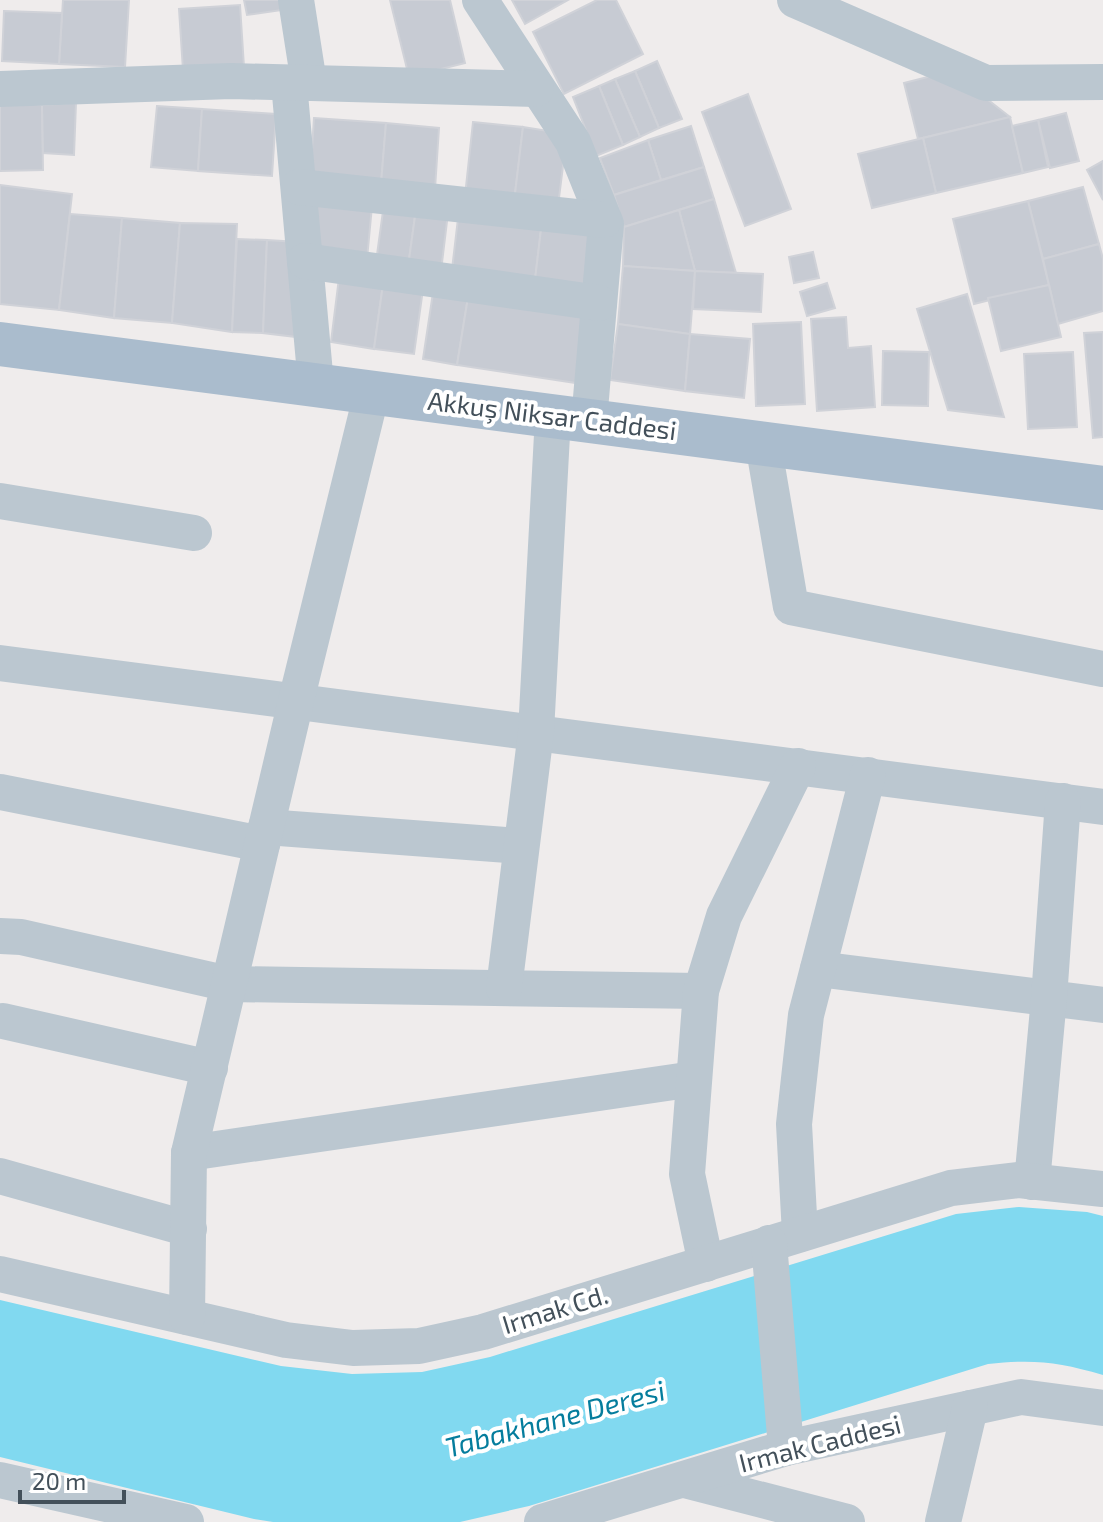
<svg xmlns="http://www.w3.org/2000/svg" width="1103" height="1522" viewBox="0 0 1103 1522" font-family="'Exo 2',sans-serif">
  <rect width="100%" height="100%" fill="#efecec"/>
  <path fill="#81d9f0" d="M1019 1207 1087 1212 1103 1216V1375C1059 1362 1034 1359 988 1364L529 1506 460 1522H273L254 1519 0 1457V1300L281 1366 352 1374 422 1372 490 1357 956 1214Z"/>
  <g fill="#c7cbd3" stroke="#d0d2d8" stroke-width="2">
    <path d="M63 0H129L125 67 59 64Z"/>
    <path d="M244 0H288L289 9 247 15Z"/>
    <path d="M390 0H450L465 63 409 77Z"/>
    <path d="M512 0H568L525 24Z"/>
    <path d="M597 0H616L643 54 564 94 533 32Z"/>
    <path d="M240 5 244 67 183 70 179 9Z"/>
    <path d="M4 11 62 13 59 64 2 61Z"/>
    <path d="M657 61 682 119 659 128 635 71Z"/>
    <path d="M635 71 659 128 640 137 615 79Z"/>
    <path d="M951 71 1010 117 918 139 904 83Z"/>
    <path d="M615 79 640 137 623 145 599 86Z"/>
    <path d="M599 86 623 145 596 156 573 97Z"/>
    <path d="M748 94 791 209 745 226 702 112Z"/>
    <path d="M0 100 42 105 43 170 0 171Z"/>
    <path d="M76 103 74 155 43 153 42 105Z"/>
    <path d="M157 106 202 109 198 171 151 167Z"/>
    <path d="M202 109 276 114 272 176 198 171Z"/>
    <path d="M1066 113 1079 161 1050 168 1038 120Z"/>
    <path d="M1010 117 1023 173 936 193 923 138Z"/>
    <path d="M314 118 386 123 381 184 310 179Z"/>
    <path d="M1038 120 1048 167 1023 173 1012 126Z"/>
    <path d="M473 122 523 127 514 202 465 196Z"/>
    <path d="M386 123 439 128 435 189 381 184Z"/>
    <path d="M691 126 704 167 661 180 648 140Z"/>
    <path d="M523 127 567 134 558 206 514 202Z"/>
    <path d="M923 138 936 193 872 208 858 154Z"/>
    <path d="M648 140 661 180 614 195 600 158Z"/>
    <path d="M1103 161V200L1087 170Z"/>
    <path d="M704 167 714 199 624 227 614 195Z"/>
    <path d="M0 185 72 194 59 310 0 304Z"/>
    <path d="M1083 187 1099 244 1043 259 1028 201Z"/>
    <path d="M714 199 736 273 695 271 679 210Z"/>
    <path d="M317 200 372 206 367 259 311 253Z"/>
    <path d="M1028 201 1049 285 974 304 953 219Z"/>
    <path d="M384 204 416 209 408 267 376 262Z"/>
    <path d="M416 209 448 213 441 271 408 267Z"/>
    <path d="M459 210 542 221 534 288 451 278Z"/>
    <path d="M679 210 695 271 623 266 624 227Z"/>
    <path d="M70 214 122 218 114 318 59 310Z"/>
    <path d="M122 218 180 223 172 323 114 318Z"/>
    <path d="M542 221 596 227 588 296 534 288Z"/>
    <path d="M180 223 237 224 232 332 172 323Z"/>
    <path d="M237 239 267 240 263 333 232 332Z"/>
    <path d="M267 240 298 242 305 338 263 333Z"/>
    <path d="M1099 244 1103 259V311L1058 324 1043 259Z"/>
    <path d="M813 252 819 278 794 283 789 257Z"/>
    <path d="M623 266 695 271 690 334 618 324Z"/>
    <path d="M695 271 763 274 761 312 693 309Z"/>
    <path d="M339 278 383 284 374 349 331 342Z"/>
    <path d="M827 283 835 308 807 316 800 292Z"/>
    <path d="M383 284 423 289 414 354 374 349Z"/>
    <path d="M1049 285 1061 337 1001 351 988 298Z"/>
    <path d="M434 286 469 291 457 365 423 359Z"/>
    <path d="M469 291 586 308 576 383 457 365Z"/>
    <path d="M967 294 1004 417 948 410 917 309Z"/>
    <path d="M846 317 848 348 871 346 875 407 817 411 811 319Z"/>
    <path d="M801 322 805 404 756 406 753 324Z"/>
    <path d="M618 324 690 334 685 391 610 380Z"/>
    <path d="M1103 332V437L1093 438 1084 333Z"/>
    <path d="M690 334 750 339 744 398 685 391Z"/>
    <path d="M883 351 929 352 928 406 882 405Z"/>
    <path d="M1073 352 1077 427 1028 429 1024 354Z"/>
  </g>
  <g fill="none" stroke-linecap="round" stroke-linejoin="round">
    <g stroke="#bbc7d0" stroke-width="36">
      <path d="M296 0 309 83"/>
      <path d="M480 0 573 142 606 224 589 421"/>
      <path d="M795 0 986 83 1103 82"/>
      <path d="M289 83 316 385"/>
      <path d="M0 89 231 81 536 89"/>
      <path d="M299 187 604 220"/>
      <path d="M305 261 599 303"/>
      <path d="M763 443 791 607 1103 669"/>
      <path d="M0 501 194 533"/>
      <path d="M0 663 1103 807"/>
      <path d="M0 792 262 844"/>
      <path d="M266 827 521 846"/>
      <path d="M0 936 21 937 229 984 701 991"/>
      <path d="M818 969 1103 1005"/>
      <path d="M504 988 536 732 553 416"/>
      <path d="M3 1021 210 1068"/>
      <path d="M189 1153 694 1079"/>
      <path d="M0 1176 189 1229"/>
      <path d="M1032 1182 1049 998 1063 801"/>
      <path d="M800 1234 794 1124 806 1015 868 775"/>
      <path d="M706 1264 687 1174 701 991 724 916 798 766"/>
      <path d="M0 1274 286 1340 353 1348 419 1346 483 1332 951 1188 1019 1180 1103 1189"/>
      <path d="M187 1317 189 1153 296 701 372 392"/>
      <path d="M0 1480 186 1522"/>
      <path d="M685 1480 847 1522"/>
      <path d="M542 1522 786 1448 1021 1397 1103 1408"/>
      <path d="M943 1522 970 1408"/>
    </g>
    <path stroke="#aabccd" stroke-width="44" d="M0 344 1103 488"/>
    <path stroke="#bbc7d0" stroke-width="36" d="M769 1243 786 1448"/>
  </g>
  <g text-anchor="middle" stroke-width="8" stroke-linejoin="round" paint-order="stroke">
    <g font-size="26" fill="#43505a" stroke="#fff">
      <text transform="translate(552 416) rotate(7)" y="9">Akkuş Niksar Caddesi</text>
      <text transform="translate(555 1310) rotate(-17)" y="9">Irmak Cd.</text>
      <text transform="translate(820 1444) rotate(-14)" y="9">Irmak Caddesi</text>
    </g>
    <g font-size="28" font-style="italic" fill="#057d9d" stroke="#fff">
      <text transform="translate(555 1419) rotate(-15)" y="10">Tabakhane Deresi</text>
    </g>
  </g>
  <path d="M20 1490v12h104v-12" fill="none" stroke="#43505a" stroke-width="4"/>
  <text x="32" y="1490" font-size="24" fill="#43505a" stroke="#ffffff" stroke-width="6" paint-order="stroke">20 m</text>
</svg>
